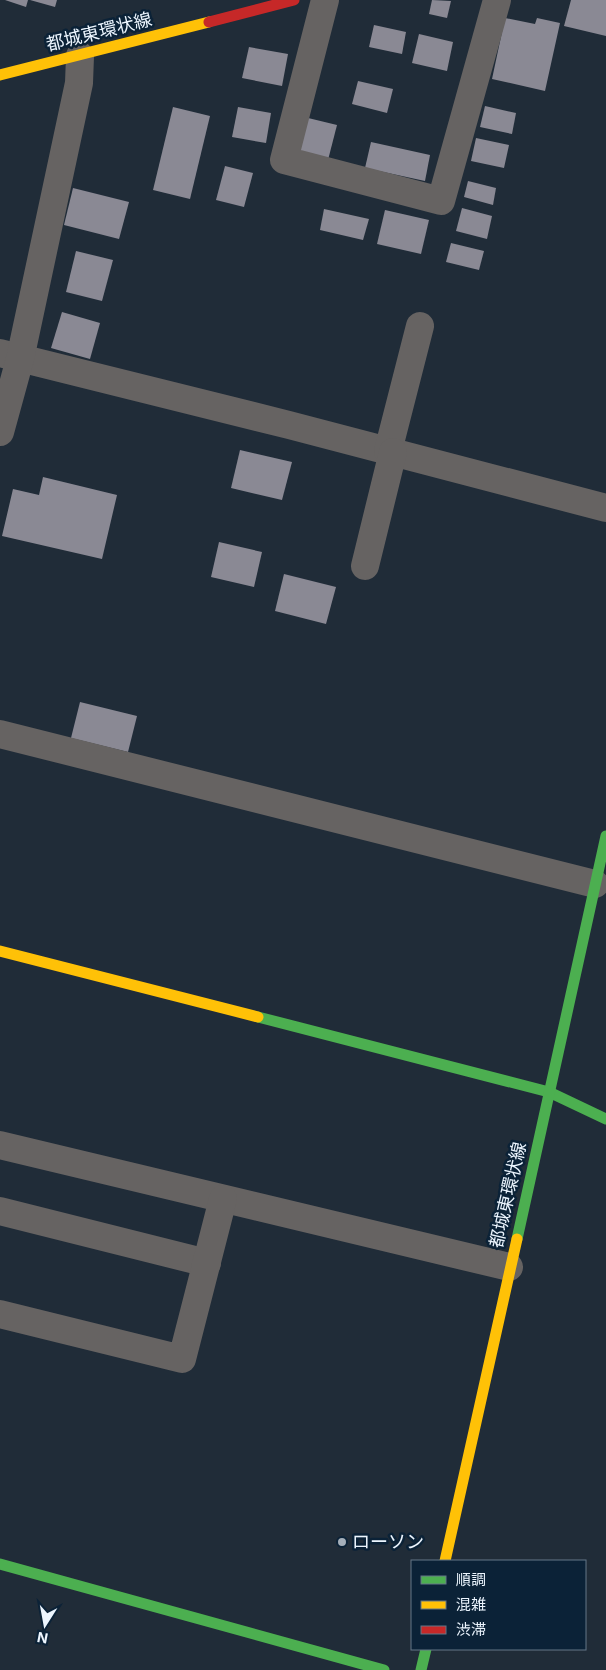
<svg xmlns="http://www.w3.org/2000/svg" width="606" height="1670" viewBox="0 0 606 1670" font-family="Inter,'Noto Sans JP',sans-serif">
  <rect width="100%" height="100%" fill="#202c38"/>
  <g fill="#8a8994">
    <path d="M5 0H28L26 7Z"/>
    <path d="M30 0H57L55 7Z"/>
    <path d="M432 0 451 1 447 18 429 14Z"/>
    <path d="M571 0H606V36L564 26Z"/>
    <path d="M505 18 535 24 537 18 560 23 545 91 492 79Z"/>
    <path d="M374 25 406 32 402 54 369 47Z"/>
    <path d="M419 34 453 42 447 71 412 63Z"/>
    <path d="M249 47 288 54 282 86 242 78Z"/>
    <path d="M358 81 393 89 387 113 352 104Z"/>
    <path d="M485 106 516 113 512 134 480 127Z"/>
    <path d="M173 107 210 116 190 199 153 190Z"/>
    <path d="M238 107 271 113 266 143 232 137Z"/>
    <path d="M304 117 337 125 328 160 295 152Z"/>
    <path d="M476 138 509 145 504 168 471 161Z"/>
    <path d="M371 142 430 155 425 181 365 168Z"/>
    <path d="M225 166 253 173 244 207 216 200Z"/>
    <path d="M468 181 496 188 493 205 464 197Z"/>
    <path d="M73 188 129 202 119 239 64 225Z"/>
    <path d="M462 208 492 216 487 239 456 231Z"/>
    <path d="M324 209 369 219 363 240 320 230Z"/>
    <path d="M385 210 429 220 421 254 377 244Z"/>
    <path d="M451 243 484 251 479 270 446 262Z"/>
    <path d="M76 251 113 260 102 301 66 292Z"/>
    <path d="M62 312 100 323 90 359 51 348Z"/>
    <path d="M240 450 292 462 282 500 231 488Z"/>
    <path d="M43 477 117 495 102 559 2 536 13 489 39 495Z"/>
    <path d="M219 542 262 552 254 587 211 577Z"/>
    <path d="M284 574 336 587 326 624 275 611Z"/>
    <path d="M80 702 137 716 128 752 71 738Z"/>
  </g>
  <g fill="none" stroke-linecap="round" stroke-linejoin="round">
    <g stroke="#666362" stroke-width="28">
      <path d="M325 0 284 160 441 201 497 0"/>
      <path d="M0 353 289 425 606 508"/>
      <path d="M0 432 20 359 79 83 80 56"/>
      <path d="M388 451 420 326"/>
      <path d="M365 566 393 452"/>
      <path d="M0 734 595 884"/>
      <path d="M0 1145 509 1267"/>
      <path d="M0 1211 207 1263"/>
      <path d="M0 1314 182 1359 223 1199"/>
    </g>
    <g stroke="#4caf50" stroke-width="11">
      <path d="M258 1017 549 1092 606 1119"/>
      <path d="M517 1239 606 836"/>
      <path d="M0 1564 384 1670"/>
      <path d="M421 1670 426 1649"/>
    </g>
    <g stroke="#ffc107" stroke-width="11">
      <path d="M0 75 209 22"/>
      <path d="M0 951 258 1017"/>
      <path d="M445 1561 517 1239"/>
    </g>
    <path stroke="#c62828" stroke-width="11" d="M209 22 294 0"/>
  </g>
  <circle fill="#a5afb9" stroke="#0b2237" stroke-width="2" cx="342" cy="1542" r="5"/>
  <g text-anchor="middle" stroke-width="5" stroke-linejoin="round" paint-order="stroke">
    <g font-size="18" fill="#ecf5fe" stroke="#0b2237">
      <text transform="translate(99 32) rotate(-14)" y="6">都城東環状線</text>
      <text transform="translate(508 1195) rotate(-77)" y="6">都城東環状線</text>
    </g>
    <g font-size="18" fill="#ecf5fe" stroke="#0b2237" text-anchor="start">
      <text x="352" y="1548">ローソン</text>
    </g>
  </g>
  <rect x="411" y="1560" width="175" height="90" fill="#0b2237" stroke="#657687"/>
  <rect x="421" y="1576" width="25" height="8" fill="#4caf50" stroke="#657687"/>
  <text x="456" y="1585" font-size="15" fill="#ecf5fe">順調</text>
  <rect x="421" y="1601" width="25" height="8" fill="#ffc107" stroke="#657687"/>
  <text x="456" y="1610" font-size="15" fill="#ecf5fe">混雑</text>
  <rect x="421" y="1626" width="25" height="8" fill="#c62828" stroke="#657687"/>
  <text x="456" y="1635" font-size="15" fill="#ecf5fe">渋滞</text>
  <g transform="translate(45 1625) rotate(191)" stroke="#0b2237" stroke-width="4" paint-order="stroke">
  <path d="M0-4L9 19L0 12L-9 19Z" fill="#ecf5fe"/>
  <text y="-8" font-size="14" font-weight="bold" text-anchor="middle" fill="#ecf5fe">N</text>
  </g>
</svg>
